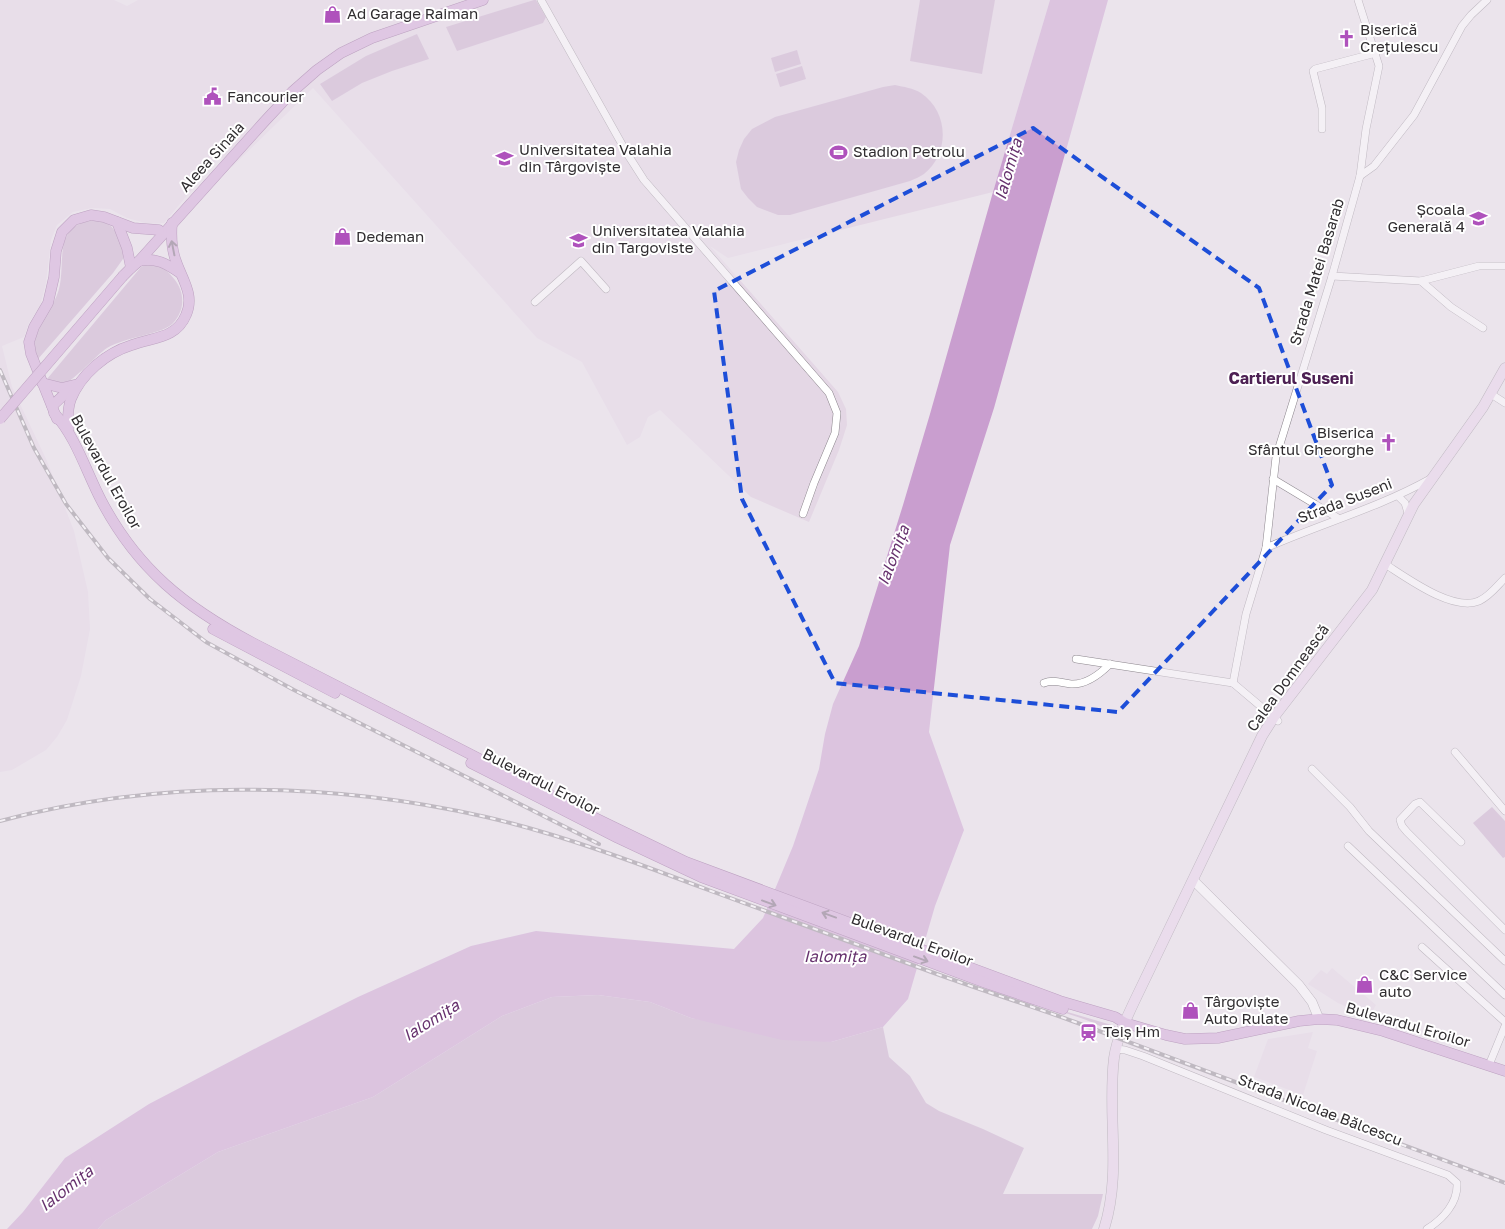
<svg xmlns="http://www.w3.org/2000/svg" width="1505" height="1229" viewBox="0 0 1505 1229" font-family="'Golos Text',sans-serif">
  <rect width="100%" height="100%" fill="#ebe4ec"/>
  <g fill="#e4d7e5">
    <path d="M0 0H114L127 6 138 0H1050L993 192 728 258 710 246 838 392 846 409 847 425 839 450 809 522 751 497 660 410 648 417 640 437 627 445 582 362 537 338 313 88 232 167 220 156 164 223 149 224 127 218 110 209 92 208 73 212 57 225 51 240 46 283 40 306 29 323 24 337 2 346 12 387 47 461 74 531 88 592 90 629 81 676 67 720 57 737 46 750 12 770 0 772Z"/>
    <path d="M1332 968 1376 1005 1369 1017 1338 1003 1308 984 1321 970 1327 974Z"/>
    <path d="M1313 1032 1308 1048 1317 1051 1303 1095 1254 1077 1268 1039Z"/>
  </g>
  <g fill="#c8accb">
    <path d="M534 0H536L546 17 543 23 457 51 446 27Z"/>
    <path d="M920 0H995L982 74 910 61Z"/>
    <path d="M417 34 429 59 392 71 362 83 332 101 320 84 366 56Z"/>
    <path d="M797 50 801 64 775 72 771 58Z"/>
    <path d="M802 66 806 79 780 87 776 74Z"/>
    <path d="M895 85C904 87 913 88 921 93 949 112 950 153 924 174 920 177 914 179 910 181L790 215H778L757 207 748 198 741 189 736 162 739 150 744 139 752 129 775 117 883 87Z"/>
    <path d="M99 220 111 226 119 236 123 250V259L113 273 38 359C25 342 50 312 57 295 65 276 58 249 68 234 75 223 87 221 99 220Z"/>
    <path d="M148 263C160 263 168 271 175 280 181 288 183 296 182 305 181 312 177 320 171 325 157 335 126 337 107 348 96 355 69 386 60 386 56 385 51 381 47 379L141 267Z"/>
    <path d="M1492 807 1505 821V857L1503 858 1473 823Z"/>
    <path d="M986 988 1115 1026 1117 1028 1114 1035C1097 1020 1057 1011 1035 1004L1034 1006 985 989Z"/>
    <path d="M598 995 650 1002 691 1018 831 1042 883 1027 889 1057 910 1076 926 1103 939 1111 983 1129 1024 1148 1003 1194H1103L1098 1216 1092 1229H98L106 1220 218 1152 373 1097 502 1016 552 997Z"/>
  </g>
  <path fill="#c99ecf" d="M1050 0H1108L994 408 950 545 929 732 964 830 935 906 908 999 883 1027 831 1042 782 1040 691 1018 650 1002 598 995 552 997 502 1016 373 1097 218 1152 106 1220 98 1229H7L23 1212 65 1158 149 1104 260 1046 358 997 471 946 536 931 734 949 763 918 793 846 819 769 825 734 833 704 859 646 903 505 930 414 993 192Z"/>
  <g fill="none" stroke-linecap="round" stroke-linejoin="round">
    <defs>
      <g id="minor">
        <path d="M541 0 628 155 644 180 829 393 837 413 835 433 814 483 803 514"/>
        <path d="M1322 129V108L1313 71 1315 69 1376 53"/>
        <path d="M1360 176 1374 166 1414 115 1462 26 1471 15 1487 0"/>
        <path d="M1332 276 1421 281 1479 266H1505"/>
        <path d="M1421 281 1451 307 1483 328"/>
        <path d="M535 302 581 261 606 289"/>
        <path d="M1491 394 1505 403"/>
        <path d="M1273 479 1338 518"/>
        <path d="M1398 496 1405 503 1408 513"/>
        <path d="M1266 548C1320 524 1378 508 1430 479"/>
        <path d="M1385 564C1407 578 1453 612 1479 601 1490 596 1497 586 1505 578"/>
        <path d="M1076 659 1233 683"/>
        <path d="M1044 683C1053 679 1062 683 1071 684 1086 685 1100 674 1110 664"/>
        <path d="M1233 683 1246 614 1266 548 1276 457 1332 276 1360 176 1366 129 1379 66 1358 0"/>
        <path d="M1233 683 1278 721"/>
        <path d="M1455 752 1505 811"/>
        <path d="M1312 769 1350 807 1369 831 1505 961"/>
        <path d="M1461 842 1420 802 1415 804 1400 820 1402 826 1407 832 1505 930"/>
        <path d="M1348 846 1505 995"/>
        <path d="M1422 947 1505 1022"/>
        <path d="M1116 1049 1125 1050 1143 1056 1326 1130 1448 1175 1457 1183C1458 1203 1443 1219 1427 1229"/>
        <path d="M1489 1065 1505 1026"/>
      </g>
      <path id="tertiary" d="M1193 880 1299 985 1312 1002 1319 1019"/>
      <path id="secondary" d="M1104 1229C1122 1173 1107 1115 1114 1058 1117 1038 1126 1019 1135 1000L1262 736 1274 717 1372 590 1414 504 1483 407 1505 368"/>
      <g id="primary">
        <path d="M117 222 127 248 131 268"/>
        <path d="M139 261C156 257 167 264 180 273"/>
        <path d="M123 276 131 268 139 261 264 122 292 92 317 70 341 53 372 38 483 0"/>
        <path d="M42 383 62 388 78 384"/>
        <path d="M52 406 72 387"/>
        <path d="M54 413C76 437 86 471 101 500 137 569 185 607 253 643L591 816 686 862 1060 1001 1115 1017 1125 1023 1166 1035 1185 1039 1218 1038 1299 1021 1319 1019 1337 1020 1383 1031 1505 1071"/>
        <path d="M57 419 31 354 29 342 34 327 48 303 54 277 56 251 62 232 74 220 91 215 104 217 133 228 159 230"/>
        <path d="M68 430C68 419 67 409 71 399 81 374 106 353 132 345 153 337 176 339 186 315 195 295 182 279 176 261 171 248 171 236 172 223"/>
        <path d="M213 629 335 693"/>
        <path d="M471 763 618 838 701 877 986 983 1063 1009"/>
      </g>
    </defs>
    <use href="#minor" stroke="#8c868d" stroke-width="8"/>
    <use href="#tertiary" stroke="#8c868d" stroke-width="10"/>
    <use href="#secondary" stroke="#8c868d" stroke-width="11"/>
    <use href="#primary" stroke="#85538c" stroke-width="11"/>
    <use href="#minor" stroke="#fff" stroke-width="7"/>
    <use href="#tertiary" stroke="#fff" stroke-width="9"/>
    <use href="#secondary" stroke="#e8d2eb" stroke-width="10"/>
    <use href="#primary" stroke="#d1a4d7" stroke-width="10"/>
    <defs>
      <g id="rail">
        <path d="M0 370 34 448 66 504 108 558 150 599 206 642 294 690 599 844"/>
        <path d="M0 821C157 779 328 781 486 817 563 835 637 863 711 891 785 918 859 945 934 973 981 990 1028 1005 1075 1022 1219 1075 1361 1130 1505 1183"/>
      </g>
    </defs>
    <use href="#rail" stroke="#8b868c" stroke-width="4"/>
    <use href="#rail" stroke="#fff" stroke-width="2" stroke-dasharray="5.5" stroke-linecap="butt"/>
    <defs>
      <path id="primary-bridge" d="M0 419 123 276"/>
    </defs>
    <use href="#primary-bridge" stroke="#85538c" stroke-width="11" stroke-linecap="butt"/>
    <use href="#primary-bridge" stroke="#d1a4d7" stroke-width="10"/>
  </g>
  <defs><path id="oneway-shaft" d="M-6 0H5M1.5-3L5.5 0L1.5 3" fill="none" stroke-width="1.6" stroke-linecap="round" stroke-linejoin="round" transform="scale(1.25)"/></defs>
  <g stroke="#705d73">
    <use href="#oneway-shaft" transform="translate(173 248) rotate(-101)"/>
    <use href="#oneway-shaft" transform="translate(769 903) rotate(20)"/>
    <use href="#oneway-shaft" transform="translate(829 915) rotate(-160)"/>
    <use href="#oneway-shaft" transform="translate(921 959) rotate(20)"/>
  </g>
  <path d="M0 0H1505V1229H0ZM1033 128 1259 288 1332 485 1118 712 835 683 742 499 714 291Z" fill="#ebe4ec" fill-opacity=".55" fill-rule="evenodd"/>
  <path fill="none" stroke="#1d4ed8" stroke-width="4" stroke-dasharray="10 6" stroke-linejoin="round" d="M1033 128 1259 288 1332 485 1118 712 835 683 742 499 714 291Z"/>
  <defs>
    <symbol id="shop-bare" viewBox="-9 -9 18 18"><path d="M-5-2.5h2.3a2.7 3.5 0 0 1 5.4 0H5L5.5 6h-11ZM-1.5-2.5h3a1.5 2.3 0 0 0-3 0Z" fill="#af52bc" stroke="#fff" stroke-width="2.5" paint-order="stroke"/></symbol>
    <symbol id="church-bare" viewBox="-9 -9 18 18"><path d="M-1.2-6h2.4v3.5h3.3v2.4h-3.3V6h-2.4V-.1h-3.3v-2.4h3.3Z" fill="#af52bc" stroke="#fff" stroke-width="2.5" paint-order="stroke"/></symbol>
    <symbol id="civic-bare" viewBox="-9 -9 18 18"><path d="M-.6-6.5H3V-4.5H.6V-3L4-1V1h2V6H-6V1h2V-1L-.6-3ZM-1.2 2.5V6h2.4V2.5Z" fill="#af52bc" stroke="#fff" stroke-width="2.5" paint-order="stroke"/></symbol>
    <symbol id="stadium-bare" viewBox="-9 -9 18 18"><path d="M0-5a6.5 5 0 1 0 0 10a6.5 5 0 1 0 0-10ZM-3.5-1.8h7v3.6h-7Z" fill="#af52bc" stroke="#fff" stroke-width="2.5" paint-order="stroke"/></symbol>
    <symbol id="school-bare" viewBox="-9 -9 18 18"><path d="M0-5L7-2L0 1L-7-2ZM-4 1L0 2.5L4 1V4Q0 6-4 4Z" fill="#af52bc" stroke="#fff" stroke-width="2.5" paint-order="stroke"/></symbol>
    <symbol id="university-bare" viewBox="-9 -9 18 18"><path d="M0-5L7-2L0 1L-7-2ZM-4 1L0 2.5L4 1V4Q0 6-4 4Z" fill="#af52bc" stroke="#fff" stroke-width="2.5" paint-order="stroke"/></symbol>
    <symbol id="station-bare" viewBox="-9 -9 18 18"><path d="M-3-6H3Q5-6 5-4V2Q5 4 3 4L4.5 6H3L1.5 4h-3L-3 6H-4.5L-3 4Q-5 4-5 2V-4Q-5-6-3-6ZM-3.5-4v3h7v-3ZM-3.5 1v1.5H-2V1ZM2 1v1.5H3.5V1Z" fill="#af52bc" stroke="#fff" stroke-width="2.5" paint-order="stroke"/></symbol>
  </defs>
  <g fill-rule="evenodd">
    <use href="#shop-bare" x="320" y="2" width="25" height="25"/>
    <use href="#church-bare" x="1334" y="26" width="25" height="25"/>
    <use href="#civic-bare" x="200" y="84" width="25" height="25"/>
    <use href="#stadium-bare" x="826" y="140" width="25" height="25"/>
    <use href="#school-bare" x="492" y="146" width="25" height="25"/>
    <use href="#school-bare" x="1466" y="206" width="25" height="25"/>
    <use href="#shop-bare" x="330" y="224" width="25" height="25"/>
    <use href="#university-bare" x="566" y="228" width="25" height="25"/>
    <use href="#church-bare" x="1376" y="430" width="25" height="25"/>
    <use href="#shop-bare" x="1352" y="972" width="25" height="25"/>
    <use href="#shop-bare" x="1178" y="998" width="25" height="25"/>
    <use href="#station-bare" x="1076" y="1020" width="25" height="25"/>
  </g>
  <g text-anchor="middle" stroke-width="4" stroke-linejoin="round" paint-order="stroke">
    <g font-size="15" fill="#302d30" stroke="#fff" text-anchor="start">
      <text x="347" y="19">Ad Garage Raiman</text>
      <text x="1360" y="35">Biserică<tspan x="1360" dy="17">Crețulescu</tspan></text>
      <text x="227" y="102">Fancourier</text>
      <text x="519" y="155">Universitatea Valahia<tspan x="519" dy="17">din Târgoviște</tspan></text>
      <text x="853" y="157">Stadion Petrolu</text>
      <text x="1465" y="215" text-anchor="end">Școala<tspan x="1465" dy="17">Generală 4</tspan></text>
      <text x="592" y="236">Universitatea Valahia<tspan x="592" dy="17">din Targoviste</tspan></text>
      <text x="356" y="242">Dedeman</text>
      <text x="1374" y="438" text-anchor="end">Biserica<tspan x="1374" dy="17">Sfântul Gheorghe</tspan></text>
      <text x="1379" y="980">C&amp;C Service<tspan x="1379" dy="17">auto</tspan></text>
      <text x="1204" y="1007">Târgoviște<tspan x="1204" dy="17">Auto Rulate</tspan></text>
      <text x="1103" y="1037">Teiș Hm</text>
    </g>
    <g font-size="15" fill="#302d30" stroke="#fff">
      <text transform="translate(212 157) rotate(-48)" y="5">Aleea Sinaia</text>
      <text transform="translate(1317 272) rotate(-73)" y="5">Strada Matei Basarab</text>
      <text transform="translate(106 472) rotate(61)" y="5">Bulevardul Eroilor</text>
      <text transform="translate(1345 501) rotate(-21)" y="5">Strada Suseni</text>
      <text transform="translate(1288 678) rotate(-54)" y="5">Calea Domnească</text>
      <text transform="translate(541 782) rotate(27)" y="5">Bulevardul Eroilor</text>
      <text transform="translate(912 940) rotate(20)" y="5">Bulevardul Eroilor</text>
      <text transform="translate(1408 1025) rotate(16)" y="5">Bulevardul Eroilor</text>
      <text transform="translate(1320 1110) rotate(21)" y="5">Strada Nicolae Bălcescu</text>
    </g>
    <g font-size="16" font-style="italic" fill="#67326e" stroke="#fff">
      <text transform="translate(1008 169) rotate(-74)" y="6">Ialomița</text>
      <text transform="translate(893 555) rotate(-69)" y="6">Ialomița</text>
      <text x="835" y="962">Ialomița</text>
      <text transform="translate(431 1020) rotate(-32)" y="6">Ialomița</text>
      <text transform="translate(66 1188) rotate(-38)" y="6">Ialomița</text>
    </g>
    <g font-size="16" font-weight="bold" fill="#4d2053" stroke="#fff">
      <text x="1291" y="384">Cartierul Suseni</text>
    </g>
  </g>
</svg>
